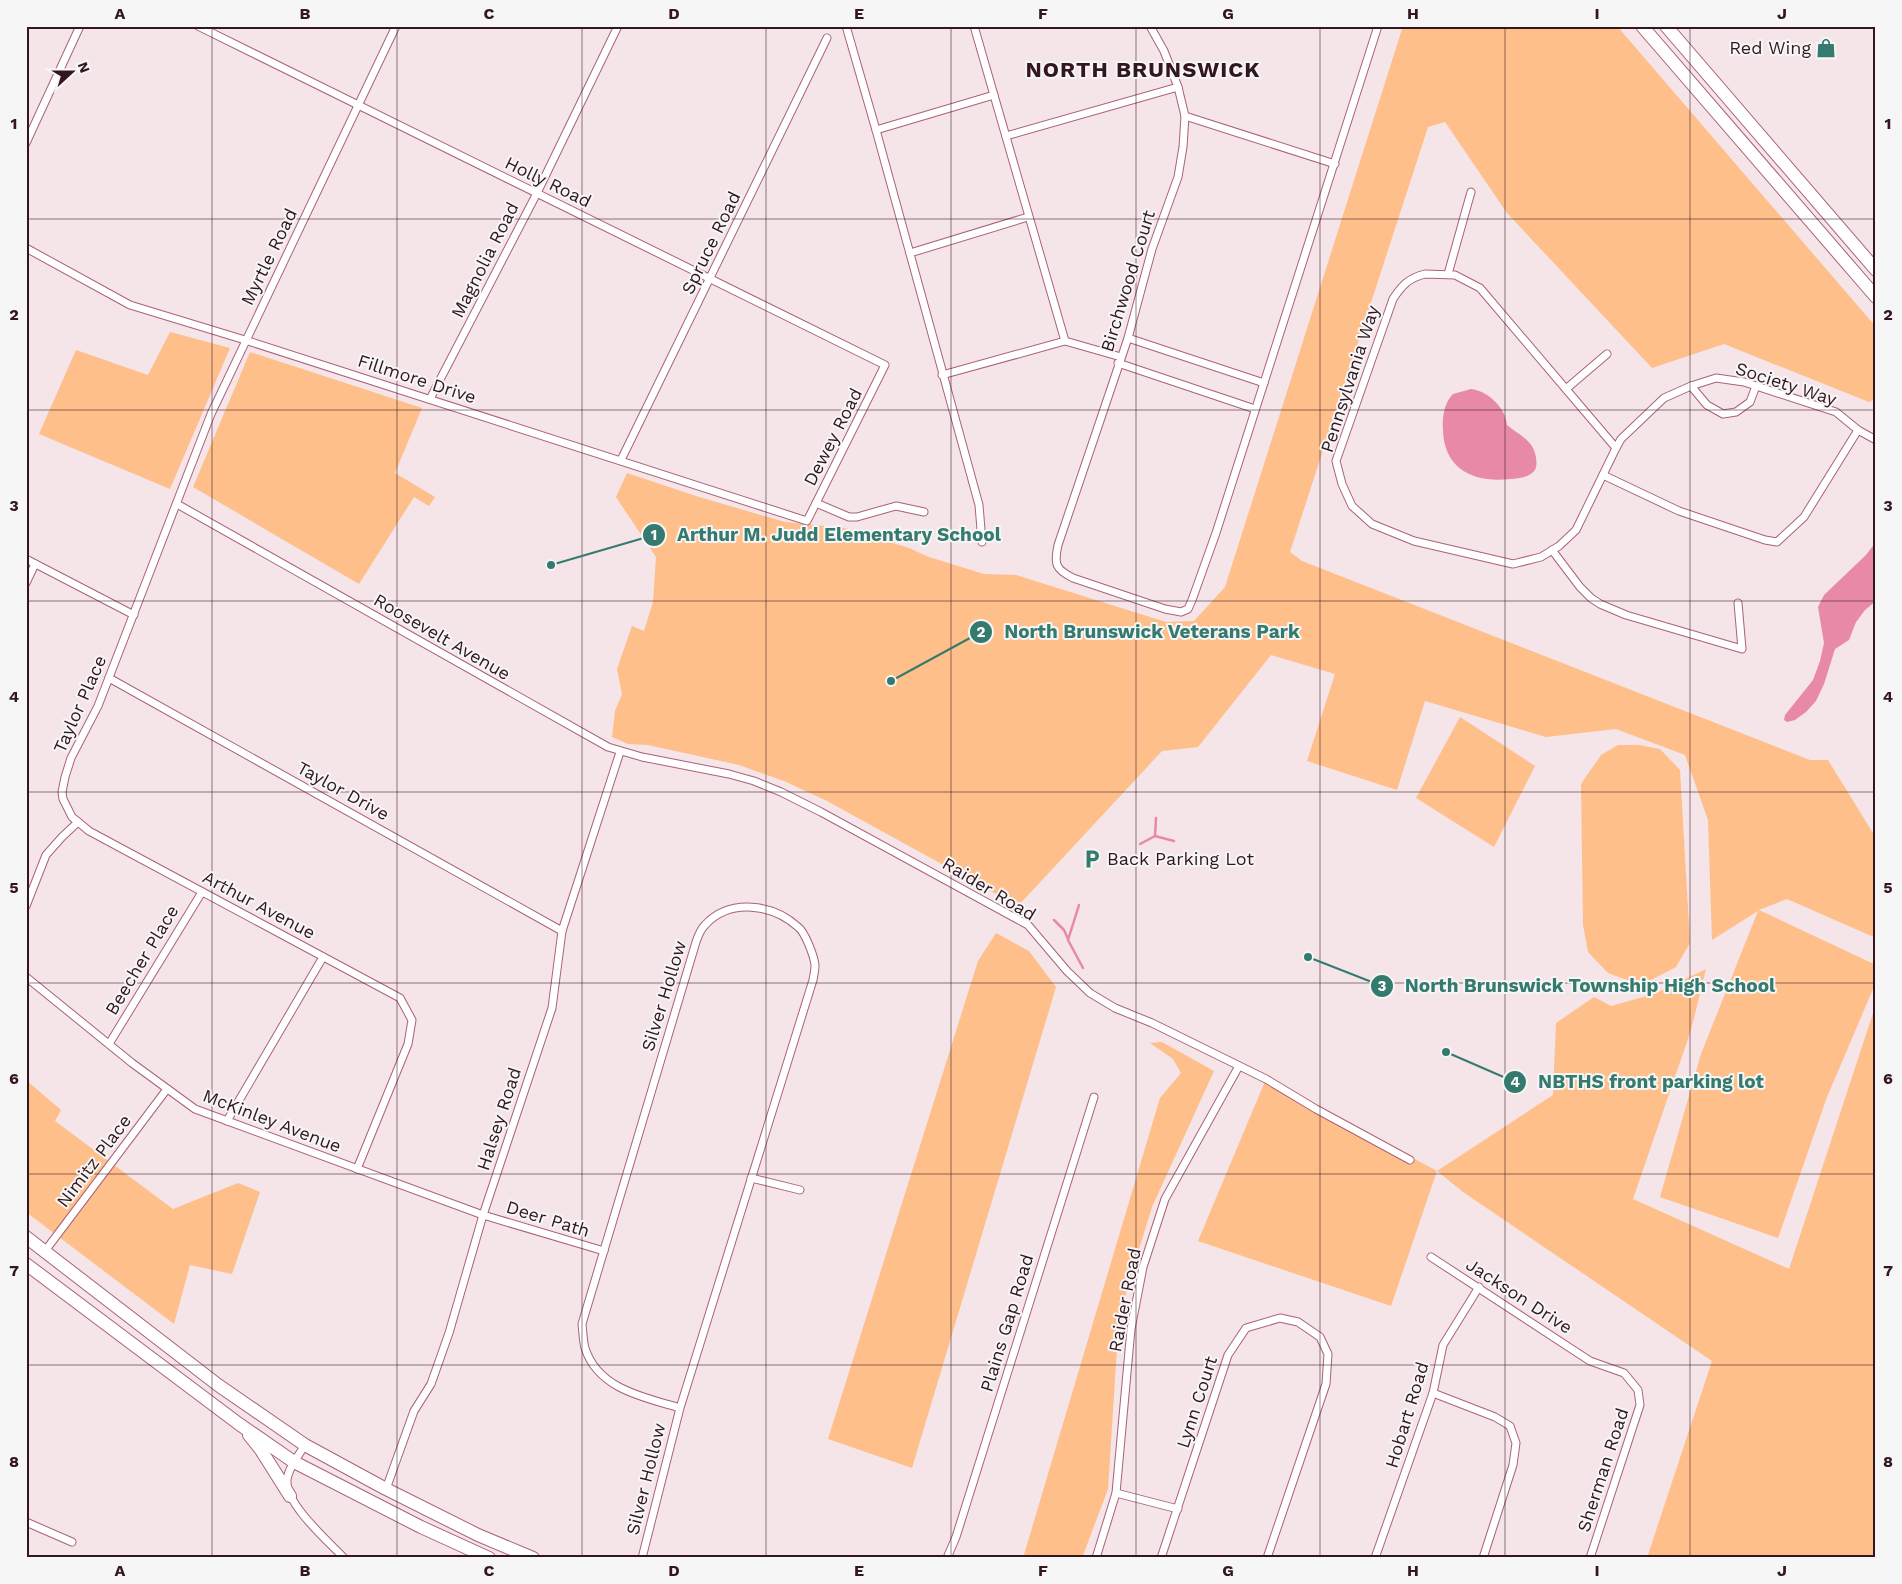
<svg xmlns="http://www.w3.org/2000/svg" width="1902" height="1584" viewBox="0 0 1902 1584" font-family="'Work Sans',sans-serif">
  <rect width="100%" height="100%" fill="#f5e4e8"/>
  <g fill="#febf8a">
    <path d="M1403 26H1617L1876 327V399L1869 402 1724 344 1652 368 1507 213 1445 122 1428 127 1290 552 1302 561 1810 760H1828L1876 838V938L1787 899 1759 910 1876 965V982L1827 1097 1778 1238 1660 1197 1701 1054 1758 911 1712 940 1708 820 1685 755 1616 729 1546 737 1425 701 1397 790 1307 761 1335 674 1271 655 1198 747 1162 751 1018 906 827 801 784 781 739 765 648 745 628 744 612 737 615 711 622 694 617 669 632 626 644 631 653 602 656 557 616 497 627 473 699 497 785 522 845 528 909 548 929 557 984 574 1016 575 1166 622 1194 621 1225 587Z"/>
    <path d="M170 332 230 348 170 489 39 434 76 350 148 375Z"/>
    <path d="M250 352 422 408 395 473 435 497 429 506 414 497 359 584 193 487Z"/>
    <path d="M1460 717 1535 766 1494 847 1416 798Z"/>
    <path d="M1618 745H1639L1660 749 1680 770 1690 943 1676 967 1651 980H1627L1608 973 1588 952 1583 925 1581 784 1601 755Z"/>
    <path d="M996 933 1029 951 1056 987 912 1468 828 1439 978 961Z"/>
    <path d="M1706 969 1691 1030 1633 1199 1789 1269 1876 1004V1558H1647L1712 1361 1463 1192 1437 1171 1391 1306 1198 1241 1266 1079 1437 1171 1553 1095 1556 1023 1594 997 1611 1006 1654 994Z"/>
    <path d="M1162 1042 1214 1071 1152 1207 1127 1288 1118 1332 1108 1489 1082 1558H1023L1160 1098 1181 1073 1173 1059 1150 1043Z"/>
    <path d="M26 1080 61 1110 55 1121 173 1209 238 1183 260 1192 232 1274 190 1265 174 1324 26 1212Z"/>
  </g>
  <g fill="#e88aa6">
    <path d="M1471 389C1488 391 1506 408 1507 425 1516 433 1527 437 1533 448 1536 454 1538 464 1535 470 1529 478 1519 478 1510 479 1475 483 1444 470 1443 430 1442 418 1444 403 1453 394Z"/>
    <path d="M1876 542V601L1865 610 1856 622 1849 640 1835 649 1824 684 1816 701 1806 712 1795 720 1787 722 1784 720 1785 715 1813 680 1820 661 1824 643 1818 607 1824 595 1866 555Z"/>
  </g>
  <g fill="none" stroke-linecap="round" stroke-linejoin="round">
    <g stroke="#e88aa6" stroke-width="2.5">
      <path d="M1155 836 1156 818"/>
      <path d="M1140 844 1155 836 1174 841"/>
      <path d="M1079 905 1068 940 1083 968"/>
      <path d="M1054 920 1064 930 1068 939"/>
    </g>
    <defs>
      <g id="street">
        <path d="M846 26 876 130 979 505 982 542"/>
        <path d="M974 26 1065 341 1121 357"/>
        <path d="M1150 26 1164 51 1178 87 1185 116 1183 147 1178 177 1152 249 1128 338 1058 545C1054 564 1055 569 1073 578L1165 609 1181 612 1188 609 1192 600 1216 533 1378 26"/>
        <path d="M1185 116 1335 164"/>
        <path d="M876 130 994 95"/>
        <path d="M1006 136 1178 87"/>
        <path d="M26 143 80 26"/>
        <path d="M26 248 130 305 245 340 807 521 885 365 198 26"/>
        <path d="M910 253 1028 217"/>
        <path d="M1425 274 1455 275 1480 288 1616 448 1576 530 1559 546 1541 557 1513 564 1414 541 1372 524 1352 506 1342 484 1336 461 1393 299C1402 285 1409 278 1425 274Z"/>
        <path d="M1448 274 1471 192"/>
        <path d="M1128 338 1264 383"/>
        <path d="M1118 363 1255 409"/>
        <path d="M942 375 1065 341"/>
        <path d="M1691 386 1707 405 1723 414 1736 412 1750 402 1756 386"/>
        <path d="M1566 389 1607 354"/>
        <path d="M430 399 537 193 618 26"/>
        <path d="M1616 448 1621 439 1664 398 1691 386 1716 378 1744 382 1836 412 1858 430 1876 440"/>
        <path d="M621 460 827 38"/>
        <path d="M1603 475 1679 511 1765 540 1777 542 1804 517 1858 430"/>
        <path d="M816 503 849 517H857L896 506 924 512"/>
        <path d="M177 504 608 747 642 757 729 774 754 781 781 792 821 812 1028 925 1067 971 1090 993 1115 1008 1152 1023 1266 1079 1316 1109 1410 1160"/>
        <path d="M1552 550 1580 587 1591 598 1600 604 1626 615 1742 649 1738 603"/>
        <path d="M26 559 134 615"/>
        <path d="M26 583 35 564"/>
        <path d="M109 678 562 931"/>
        <path d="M26 906 46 855 62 837 78 822"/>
        <path d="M26 977 132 1063 195 1109 483 1215 604 1251"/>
        <path d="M109 1044 202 892"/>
        <path d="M227 1121 323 957"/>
        <path d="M357 1169 408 1044 412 1020 400 998 89 831 72 817 63 799 62 792 65 777 71 758 98 706 211 414 396 26"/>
        <path d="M751 1178 800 1190"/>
        <path d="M45 1251 167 1089"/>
        <path d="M1431 1257 1590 1361 1624 1373 1638 1390 1640 1405 1590 1558"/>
        <path d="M1433 1393 1495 1417 1510 1426 1516 1443 1513 1465 1483 1558"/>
        <path d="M305 1445C299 1455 288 1468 287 1480 285 1504 328 1541 344 1558"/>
        <path d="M386 1489 414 1411 431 1384 449 1333 483 1215 552 1008 562 931 620 752"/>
        <path d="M1116 1493 1178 1509"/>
        <path d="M26 1522 72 1542"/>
        <path d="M642 1558 680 1408 813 980C814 975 815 970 815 965 814 956 805 932 798 927 773 904 730 898 705 925 701 929 698 936 696 942L582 1324C583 1332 583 1341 585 1348 598 1389 643 1397 680 1408"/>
        <path d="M947 1558 956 1537 1094 1097"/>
        <path d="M1096 1558 1116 1493 1131 1329 1143 1267 1165 1199 1239 1066"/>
        <path d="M1161 1558 1228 1355 1246 1328 1280 1318 1298 1322 1320 1337 1328 1354 1326 1384 1267 1558"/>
        <path d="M1375 1558 1433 1393 1443 1345 1479 1287"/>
      </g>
      <g id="highway">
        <path d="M1642 26 1876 297"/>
        <path d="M1666 26 1876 270"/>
        <path d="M26 1237 218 1385 305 1445 386 1489 478 1535 533 1558"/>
        <path d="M26 1264 239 1424 294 1462 421 1527 489 1558"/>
        <path d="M249 1435 261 1450 290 1496"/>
      </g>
    </defs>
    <use href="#street" stroke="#ab6278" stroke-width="9"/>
    <use href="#highway" stroke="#ab6278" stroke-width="14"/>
    <use href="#street" stroke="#fff" stroke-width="7"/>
    <use href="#highway" stroke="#fff" stroke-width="12"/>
  </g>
  <path fill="none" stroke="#33161f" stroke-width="1" stroke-opacity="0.55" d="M212 26V1558M397 26V1558M582 26V1558M766 26V1558M951 26V1558M1136 26V1558M1320 26V1558M1505 26V1558M1690 26V1558M26 219H1876M26 410H1876M26 601H1876M26 792H1876M26 983H1876M26 1174H1876M26 1365H1876"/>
  <defs>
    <symbol id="shop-bare" viewBox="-9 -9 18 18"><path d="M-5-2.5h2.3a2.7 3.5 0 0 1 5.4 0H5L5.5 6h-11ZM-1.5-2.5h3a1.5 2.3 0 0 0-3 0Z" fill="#357a6e" stroke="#f6f6f6" stroke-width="2.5" paint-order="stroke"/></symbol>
    <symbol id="parking-bare" viewBox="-9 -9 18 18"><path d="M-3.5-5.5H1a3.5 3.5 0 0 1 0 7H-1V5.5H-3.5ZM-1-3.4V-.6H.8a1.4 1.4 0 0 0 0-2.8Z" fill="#357a6e" stroke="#f6f6f6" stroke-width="2.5" paint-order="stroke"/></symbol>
  </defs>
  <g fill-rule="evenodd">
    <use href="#shop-bare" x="1812" y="34" width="28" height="28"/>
    <use href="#parking-bare" x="1078" y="845" width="28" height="28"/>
  </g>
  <g text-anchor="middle" stroke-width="4" stroke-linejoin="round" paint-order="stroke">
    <g font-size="18" fill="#33161f" stroke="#f6f6f6" text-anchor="end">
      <text x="1811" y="54">Red Wing</text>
      <text x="1107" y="865" text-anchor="start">Back Parking Lot</text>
    </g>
    <g font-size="18" fill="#33161f" stroke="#f6f6f6">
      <text transform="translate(548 182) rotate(26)" y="6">Holly Road</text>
      <text transform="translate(711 243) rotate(-64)" y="6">Spruce Road</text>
      <text transform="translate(269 257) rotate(-64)" y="6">Myrtle Road</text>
      <text transform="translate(485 260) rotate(-63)" y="6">Magnolia Road</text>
      <text transform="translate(1128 281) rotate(-73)" y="6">Birchwood Court</text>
      <text transform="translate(417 379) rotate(18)" y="6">Fillmore Drive</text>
      <text transform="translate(1350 379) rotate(-72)" y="6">Pennsylvania Way</text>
      <text transform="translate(1786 384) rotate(18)" y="6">Society Way</text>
      <text transform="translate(833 437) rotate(-63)" y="6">Dewey Road</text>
      <text transform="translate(442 637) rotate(30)" y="6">Roosevelt Avenue</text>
      <text transform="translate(80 704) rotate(-66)" y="6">Taylor Place</text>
      <text transform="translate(343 791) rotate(29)" y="6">Taylor Drive</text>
      <text transform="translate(989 889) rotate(31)" y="6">Raider Road</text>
      <text transform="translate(259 905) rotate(28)" y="6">Arthur Avenue</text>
      <text transform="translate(142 960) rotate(-59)" y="6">Beecher Place</text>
      <text transform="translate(664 996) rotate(-73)" y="6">Silver Hollow</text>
      <text transform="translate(499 1119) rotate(-72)" y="6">Halsey Road</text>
      <text transform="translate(272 1121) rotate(21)" y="6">McKinley Avenue</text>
      <text transform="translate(94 1161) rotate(-53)" y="6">Nimitz Place</text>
      <text transform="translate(548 1219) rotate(17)" y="6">Deer Path</text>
      <text transform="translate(1519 1296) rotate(33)" y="6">Jackson Drive</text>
      <text transform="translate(1125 1300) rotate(-79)" y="6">Raider Road</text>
      <text transform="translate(1007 1323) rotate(-73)" y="6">Plains Gap Road</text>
      <text transform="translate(1197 1402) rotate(-72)" y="6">Lynn Court</text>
      <text transform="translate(1407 1415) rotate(-73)" y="6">Hobart Road</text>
      <text transform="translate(1603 1470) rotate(-72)" y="6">Sherman Road</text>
      <text transform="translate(646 1479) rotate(-76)" y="6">Silver Hollow</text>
    </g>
    <g font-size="22" font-weight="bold" letter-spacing="1" fill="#33161f" stroke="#f6f6f6">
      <text x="1143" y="77">NORTH BRUNSWICK</text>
    </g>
  </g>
  <path fill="none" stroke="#357a6e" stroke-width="2" d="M551 565L654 535M891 681L981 632M1308 957L1382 986M1446 1052L1515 1082"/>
  <g fill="#357a6e" stroke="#f6f6f6" stroke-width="2">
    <circle cx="551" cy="565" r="5"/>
    <circle cx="891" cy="681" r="5"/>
    <circle cx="1308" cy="957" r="5"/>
    <circle cx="1446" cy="1052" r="5"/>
    <circle cx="654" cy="535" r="12"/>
    <circle cx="981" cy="632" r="12"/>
    <circle cx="1382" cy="986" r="12"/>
    <circle cx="1515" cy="1082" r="12"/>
  </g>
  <g font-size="15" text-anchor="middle" font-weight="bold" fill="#fff">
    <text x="654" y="540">1</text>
    <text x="981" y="637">2</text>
    <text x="1382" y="991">3</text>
    <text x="1515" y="1087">4</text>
  </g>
  <g font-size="19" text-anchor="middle" font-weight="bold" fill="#357a6e" stroke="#f6f6f6" stroke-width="4" stroke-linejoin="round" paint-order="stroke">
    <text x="839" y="541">Arthur M. Judd Elementary School</text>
    <text x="1152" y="638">North Brunswick Veterans Park</text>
    <text x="1590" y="992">North Brunswick Township High School</text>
    <text x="1651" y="1088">NBTHS front parking lot</text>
  </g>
  <rect width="1902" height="1584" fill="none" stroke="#f6f6f6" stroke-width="55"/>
  <g transform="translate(72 72) rotate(69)" stroke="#f6f6f6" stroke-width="4" paint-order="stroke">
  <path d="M0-4L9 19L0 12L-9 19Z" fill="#33161f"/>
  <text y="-8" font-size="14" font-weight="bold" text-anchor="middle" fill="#33161f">N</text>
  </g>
  <rect x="28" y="28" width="1846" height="1528" fill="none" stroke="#33161f" stroke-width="2"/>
  <g font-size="16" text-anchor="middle" font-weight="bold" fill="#33161f">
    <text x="120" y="19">A</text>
    <text x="305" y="19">B</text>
    <text x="489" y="19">C</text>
    <text x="674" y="19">D</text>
    <text x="859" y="19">E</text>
    <text x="1043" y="19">F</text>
    <text x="1228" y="19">G</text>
    <text x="1413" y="19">H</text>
    <text x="1597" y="19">I</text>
    <text x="1782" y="19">J</text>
    <text x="14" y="129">1</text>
    <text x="1888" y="129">1</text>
    <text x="14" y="320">2</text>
    <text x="1888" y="320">2</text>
    <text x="14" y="511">3</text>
    <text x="1888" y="511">3</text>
    <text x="14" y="702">4</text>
    <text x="1888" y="702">4</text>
    <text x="14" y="893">5</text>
    <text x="1888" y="893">5</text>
    <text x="14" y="1084">6</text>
    <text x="1888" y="1084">6</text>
    <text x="14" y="1276">7</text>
    <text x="1888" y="1276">7</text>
    <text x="14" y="1467">8</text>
    <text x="1888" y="1467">8</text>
    <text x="120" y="1576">A</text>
    <text x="305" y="1576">B</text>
    <text x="489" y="1576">C</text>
    <text x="674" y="1576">D</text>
    <text x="859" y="1576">E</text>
    <text x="1043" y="1576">F</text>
    <text x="1228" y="1576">G</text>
    <text x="1413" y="1576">H</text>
    <text x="1597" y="1576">I</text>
    <text x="1782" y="1576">J</text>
  </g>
</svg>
